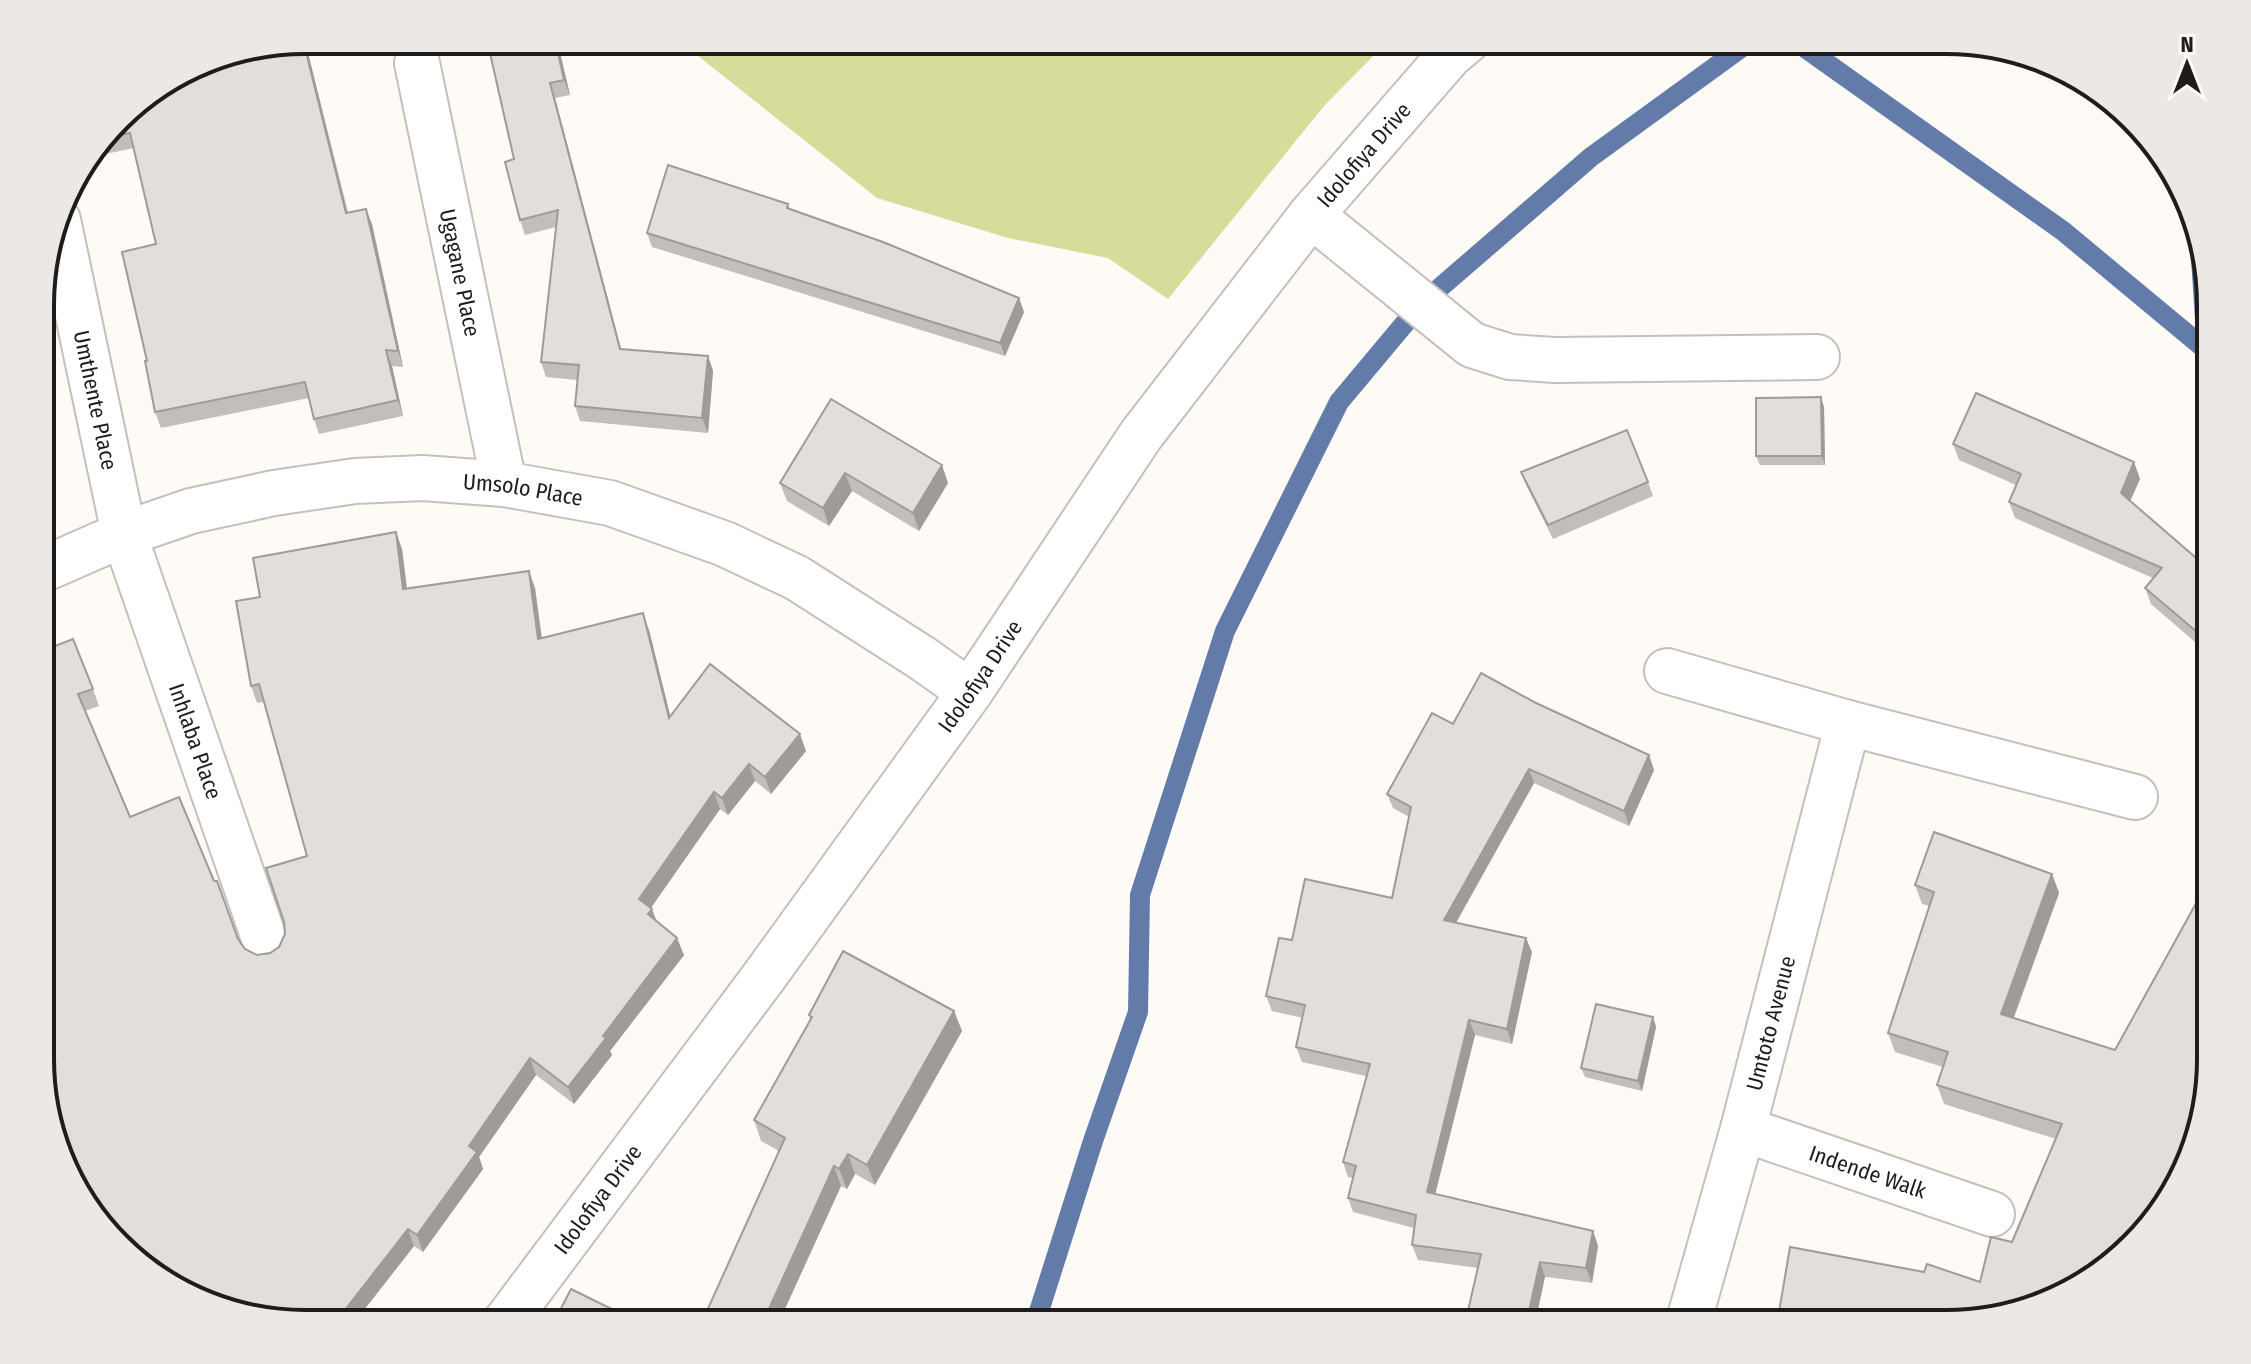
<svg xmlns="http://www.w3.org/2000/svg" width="2251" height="1364" viewBox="0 0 2251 1364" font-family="'Fira Sans Condensed',sans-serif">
  <rect width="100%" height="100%" fill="#fefaf6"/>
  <path fill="#d8dc9a" d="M678 40H1389L1324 106 1168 299 1108 258 1008 238 877 198Z"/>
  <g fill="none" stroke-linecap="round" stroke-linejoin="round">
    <g stroke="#627ba9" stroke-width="20">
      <path d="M1794 40 2063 231 2210 353"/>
      <path d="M2201 259 2207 350"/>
      <path d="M1035 1324 1093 1141 1138 1012 1140 895 1225 631 1339 402 1421 304 1591 157 1752 40"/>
    </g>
    <defs>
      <g id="minor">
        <path id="s1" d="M417 63 504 484"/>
        <path d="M1311 215 1472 345 1510 357 1555 360 1817 357"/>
        <path id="s2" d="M58 220 124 534 267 947"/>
        <path id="s3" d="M42 570 124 534 191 511 274 493 355 481 423 478 504 484 610 503 725 544 797 578 922 658 970 692"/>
        <path d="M1667 671 1848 723 2135 797"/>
        <path id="s4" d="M1743 1129 1992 1214"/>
        <path id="s5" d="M504 1324 763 978 970 692 1141 435 1311 215 1449 56 1468 40"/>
        <path id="s6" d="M1688 1324 1743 1129 1848 723"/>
      </g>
    </defs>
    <use href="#minor" stroke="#c4c0bc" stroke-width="48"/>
    <use href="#minor" stroke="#fff" stroke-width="44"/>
  </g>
  <g fill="#c2bfbb">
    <path d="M305 40H367L368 46 308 53 348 212 372 224 403 367 392 366 403 416 319 434 314 419 309 398 161 428 155 412 147 361 156 244 134 148 91 157 130 106 204 60Z"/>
    <path d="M487 40H557L570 95 555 98 621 349 708 356 713 371 708 433 580 421 575 406 577 380 546 377 541 362 556 227 525 235 520 220 514 159Z"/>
    <path d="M788 204 790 209 1024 312 1005 356 652 247 647 233Z"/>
    <path d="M831 399 948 483 919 531 852 491 829 526 787 501 780 483Z"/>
    <path d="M1824 407 1825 465H1760L1756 456Z"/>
    <path d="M1953 444 2140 479 2130 501 2210 570V655L2151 604 2145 588 2153 578 2015 518 2009 502 2016 485 1959 460Z"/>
    <path d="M1521 472 1648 482 1653 496 1553 539 1527 487Z"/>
    <path d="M402 549 407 588H535L542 638 649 630 670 716 806 751 771 794 755 781 728 815 720 809 651 908 657 921 684 955 610 1051 612 1055 574 1104 536 1075 479 1157 483 1169 423 1252 414 1246 353 1324H305L42 651 93 689 99 706 85 711 130 817 238 940 245 949 257 955 270 953 279 947 285 934 307 856 264 702 257 703 251 686 260 597Z"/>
    <path d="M1536 703 1649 755 1654 770 1629 826 1534 783 1456 923 1532 952 1512 1044 1475 1035 1435 1194 1593 1231 1598 1246 1592 1283 1418 1260 1412 1245 1414 1228 1353 1212 1348 1198 1353 1178 1348 1177 1343 1162 1366 1076 1302 1062 1296 1047 1303 1018 1272 1011 1266 996 1292 940 1392 898 1409 817 1393 808 1387 794 1453 724Z"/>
    <path d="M2052 874 2059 893 2014 1018 2115 1050 2210 1076 1980 1282 2012 1242 2056 1139 1944 1104 1937 1085 1943 1067 1895 1052 1888 1033 1929 906 1922 904 1915 885Z"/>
    <path d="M954 1011 962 1031 875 1185 855 1174 847 1189 841 1186 778 1324H701L779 1151 761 1141 754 1120 810 1020 809 1015Z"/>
    <path d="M1653 1017 1656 1027 1642 1091 1585 1077 1581 1068Z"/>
  </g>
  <g fill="#9e9b99">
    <path d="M303 40 308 53 351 228 346 213Z"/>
    <path d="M555 40H557L570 95 564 80Z"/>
    <path d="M550 83 555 98 625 364 620 349Z"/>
    <path d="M366 209 372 224 403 367 398 351Z"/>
    <path d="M1019 298 1024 312 1005 356 1000 343Z"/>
    <path d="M386 350 392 366 403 416 398 400Z"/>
    <path d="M708 356 713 371 708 433 702 418Z"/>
    <path d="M1821 397 1824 407 1825 465 1822 456Z"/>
    <path d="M2134 462 2140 479 2126 510 2121 493Z"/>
    <path d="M942 465 948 483 919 531 913 513Z"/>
    <path d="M845 473 852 491 829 526 823 508Z"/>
    <path d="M396 532 402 549 409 606 403 589Z"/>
    <path d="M529 571 535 588 544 656 538 639Z"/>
    <path d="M643 613 649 630 675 735 669 718Z"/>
    <path d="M800 734 806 751 771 794 765 777Z"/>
    <path d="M1649 755 1654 770 1629 826 1624 811Z"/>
    <path d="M749 764 755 781 728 815 722 798Z"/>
    <path d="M1529 769 1534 783 1449 935 1444 920Z"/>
    <path d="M714 792 720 809 645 916 639 899Z"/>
    <path d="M2052 874 2059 893 2008 1032 2001 1014Z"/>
    <path d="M652 909 658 926 648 914Z"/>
    <path d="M677 938 684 955 610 1051 612 1055 574 1104 568 1087 603 1036Z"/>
    <path d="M1526 938 1532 952 1512 1044 1507 1029Z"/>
    <path d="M954 1011 962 1031 875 1185 867 1165Z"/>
    <path d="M1653 1017 1656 1027 1642 1091 1638 1081Z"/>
    <path d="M1469 1020 1475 1035 1432 1207 1427 1192Z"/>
    <path d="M530 1058 536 1075 479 1157 483 1169 423 1252 417 1235 469 1146Z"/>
    <path d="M848 1154 855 1174 847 1189 839 1169Z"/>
    <path d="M834 1166 841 1186 778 1324H762Z"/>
    <path d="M408 1229 414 1246 353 1324H334Z"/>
    <path d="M1593 1231 1598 1246 1592 1283 1586 1268Z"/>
    <path d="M1540 1262 1545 1277 1535 1324H1526Z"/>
  </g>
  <g fill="#e2deda" stroke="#9e9b99" stroke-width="2">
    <path d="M303 40 346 213 366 209 398 351 386 350 398 400 314 419 305 382 155 412 145 361H147L122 252 156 244 130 133 106 137 130 106 204 60Z"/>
    <path d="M487 40H555L564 80 550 83 620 349 708 356 702 418 575 406 579 365 541 362 558 210 520 220 505 162 514 159Z"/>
    <path d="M668 165 788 204 787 208 883 242 1019 298 1000 343 647 233Z"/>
    <path d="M1976 393 2134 462 2121 493 2210 570V643L2145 588 2162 568 2009 502 2021 474 1953 444Z"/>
    <path d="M1821 397 1822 456H1756V398Z"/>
    <path d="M831 399 942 465 913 513 845 473 823 508 780 483Z"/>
    <path d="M1627 430 1648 482 1548 525 1521 472Z"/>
    <path d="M396 532 403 589 529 571 538 639 643 613 669 718 710 664 800 734 765 777 749 764 722 798 714 792 639 899 652 909 648 914 677 938 603 1036 606 1038 568 1087 530 1058 469 1146 477 1152 417 1235 408 1229 334 1324H305L172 1288 84 1206 42 1093V651L73 639 93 689 78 694 130 817 179 797 214 881H217L238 939 245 949 257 955 270 953 279 947 285 934 284 922 266 868 307 856 259 684 251 686 236 601 260 597 253 558Z"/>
    <path d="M1481 673 1536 703 1649 755 1624 811 1529 769 1444 920 1526 938 1507 1029 1469 1020 1427 1192 1593 1231 1586 1268 1540 1262 1526 1324H1465L1481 1254 1412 1245 1416 1215 1348 1198 1356 1166 1343 1162 1370 1064 1296 1047 1305 1005 1266 996 1279 938 1292 940 1305 879 1392 898 1411 807 1387 794 1432 713 1453 724Z"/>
    <path d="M1934 832 2052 874 2001 1014 2115 1050 2210 878V1076L2175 1192 2079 1288 1963 1323 1777 1324 1790 1247 1924 1272 1927 1264 1980 1282 1991 1237 2012 1242 2062 1124 1937 1085 1948 1052 1888 1033 1934 892 1915 885Z"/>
    <path d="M843 951 954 1011 867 1165 848 1154 839 1169 834 1166 762 1324H701L785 1138 754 1120 812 1017 809 1015Z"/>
    <path d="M1596 1004 1653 1017 1638 1081 1581 1068Z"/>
    <path d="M571 1289 642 1324H553Z"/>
  </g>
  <g text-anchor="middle" stroke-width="6" stroke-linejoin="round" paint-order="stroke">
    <g font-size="22" fill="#1e1d1b" stroke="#fefaf6">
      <text dy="8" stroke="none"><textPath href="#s5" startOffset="1452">Idolofiya Drive</textPath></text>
      <text dy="8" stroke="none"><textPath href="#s1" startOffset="214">Ugagane Place</textPath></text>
      <text dy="8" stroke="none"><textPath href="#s2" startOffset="184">Umthente Place</textPath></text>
      <text dy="8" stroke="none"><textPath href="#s3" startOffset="496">Umsolo Place</textPath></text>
      <text dy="8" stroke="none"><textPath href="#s5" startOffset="804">Idolofiya Drive</textPath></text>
      <text dy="8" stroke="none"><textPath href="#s2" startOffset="540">Inhlaba Place</textPath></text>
      <text dy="8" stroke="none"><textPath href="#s6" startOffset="312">Umtoto Avenue</textPath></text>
      <text dy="8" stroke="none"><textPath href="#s4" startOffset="132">Indende Walk</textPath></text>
      <text dy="8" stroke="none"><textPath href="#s5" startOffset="156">Idolofiya Drive</textPath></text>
    </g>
  </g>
  <path d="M0 0H2251V1364H0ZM305 54H1946A251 251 0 0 1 2197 305V1059A251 251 0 0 1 1946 1310H305A251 251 0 0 1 54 1059V305A251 251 0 0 1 305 54Z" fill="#ece8e4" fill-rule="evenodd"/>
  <path fill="none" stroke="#1e1d1b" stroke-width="4" d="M305 54H1946A251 251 0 0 1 2197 305V1059A251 251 0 0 1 1946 1310H305A251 251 0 0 1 54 1059V305A251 251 0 0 1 305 54Z"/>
  <g transform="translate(2187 64)" stroke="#fefaf6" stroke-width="6" paint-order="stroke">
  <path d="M0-6L14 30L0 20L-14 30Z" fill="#1e1d1b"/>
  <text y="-12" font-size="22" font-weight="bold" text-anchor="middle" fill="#1e1d1b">N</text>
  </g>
</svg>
